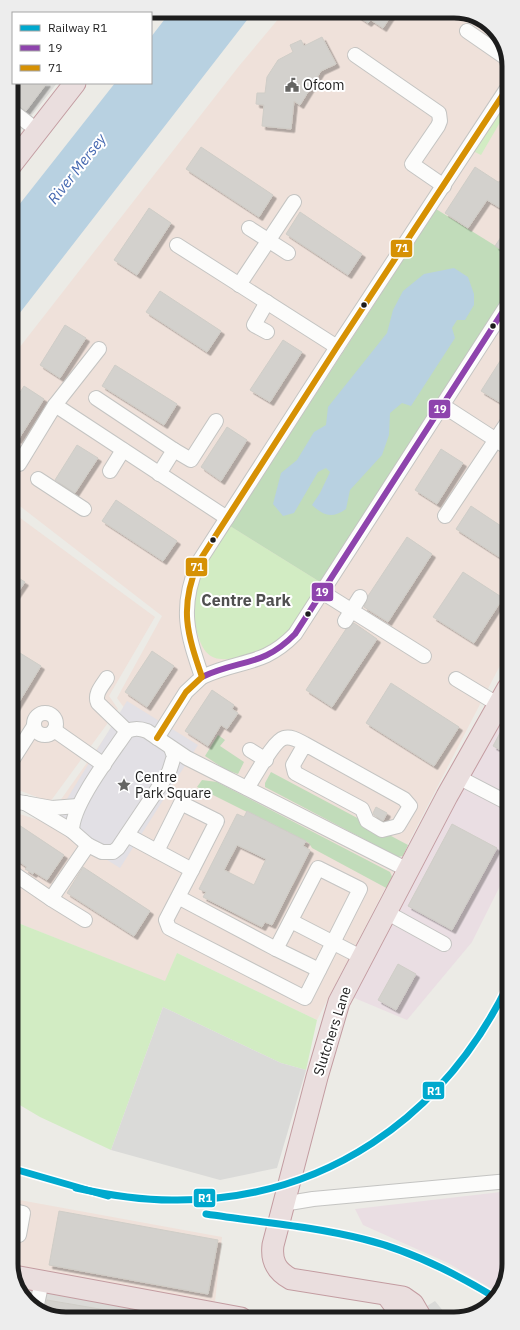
<svg xmlns="http://www.w3.org/2000/svg" width="520" height="1330" viewBox="0 0 520 1330" font-family="'IBM Plex Sans',sans-serif">
  <defs>
    <filter id="shadow"><feDropShadow dx="3.5" dy="3.5" stdDeviation="0" flood-color="#0004"/></filter>
  </defs>
  <rect width="100%" height="100%" fill="#ecebe6"/>
  <g fill="#dbdad7">
    <path d="M66 11H115L113 13H62Z"/>
    <path d="M13 59V83H57L11 142V63Z"/>
    <path d="M19 1288 189 1318 63 1319 32 1307Z"/>
  </g>
  <g fill="#efe1da">
    <path d="M285 11H457L488 23 506 49 508 650 317 1020 177 953 166 982 13 921V812L45 822 125 709 117 698 162 616 12 500V357L239 66Z"/>
    <path d="M12 512 155 617 109 696 118 709 50 802 13 788Z"/>
    <path d="M14 1199 222 1237 215 1302 14 1266Z"/>
  </g>
  <g fill="#eadee3">
    <path d="M508 703V870L472 942 407 1020 352 997Z"/>
    <path d="M509 1191V1264L499 1293 448 1263 363 1225 355 1209Z"/>
  </g>
  <g fill="#d2ecc3">
    <path d="M506 99V112L481 155 473 151Z"/>
    <path d="M230 526 320 582C307 603 295 628 276 644 267 650 255 653 245 656 218 662 205 662 197 632 194 621 193 610 194 599 196 571 216 548 230 526Z"/>
    <path d="M13 921 165 981 177 953 317 1020 306 1070 281 1063 163 1007 111 1150 40 1117 13 1101Z"/>
  </g>
  <g fill="#c1dcba">
    <path d="M436 209 507 253V297L320 582 230 526Z"/>
    <path d="M218 735 225 740 220 746 244 762 238 774 226 770 205 756Z"/>
    <path d="M271 772 408 845 403 856 398 857 265 787V783Z"/>
    <path d="M202 780 217 782 390 872 394 881 390 890 312 848 309 843 197 787Z"/>
  </g>
  <g fill="#dadad8">
    <path d="M163 1007 281 1063 306 1070 277 1168 220 1180 111 1150Z"/>
    <path d="M435 1301 444 1312 453 1316H430L427 1306Z"/>
  </g>
  <path fill="#e2e0e5" d="M127 701 198 745 120 868 51 825Z"/>
  <g fill="#b8d1e1">
    <path d="M171 11H254L12 323 11 215 115 83H151V37Z"/>
    <path d="M454 268 468 277 474 294V305L465 320H457L452 328 455 338 411 406 402 403 390 413 389 435 382 455 350 490 346 509C332 519 324 516 312 505L320 493 330 472 326 468 318 472 294 513 283 516 273 504 281 473 297 460 314 432 326 425 328 407 387 333 393 310 403 291 424 274Z"/>
  </g>
  <g fill="#d3d1cd" stroke="#cfcdc7" fill-rule="evenodd" filter="url(#shadow)">
    <path d="M350 11H394L383 28 371 20 368 23Z"/>
    <path d="M322 37 336 64 321 71 300 105 294 101 291 129 262 126 264 105 256 104 257 93H265L267 77 278 60 293 52 290 45 301 40 304 46Z"/>
    <path d="M17 83H47L26 111 11 101V90Z"/>
    <path d="M201 147 273 195 259 217 186 169Z"/>
    <path d="M475 167 498 182 506 180 507 212 487 200 468 228 445 213Z"/>
    <path d="M149 208 171 223 137 275 114 260Z"/>
    <path d="M300 212 362 254 348 275 286 234Z"/>
    <path d="M507 228V253L495 246Z"/>
    <path d="M160 291 221 331 207 352 146 312Z"/>
    <path d="M65 325 86 338 60 378 40 365Z"/>
    <path d="M283 340 302 352 270 402 250 390Z"/>
    <path d="M507 350V395L501 403 481 391Z"/>
    <path d="M115 365 177 404 164 425 102 386Z"/>
    <path d="M24 386 44 399 18 440 12 435V405Z"/>
    <path d="M227 427 247 440 221 481 201 467Z"/>
    <path d="M77 445 98 458 75 493 55 480Z"/>
    <path d="M441 449 463 463 437 504 415 490Z"/>
    <path d="M116 500 177 541 163 561 102 521Z"/>
    <path d="M471 506 507 530V562L456 529Z"/>
    <path d="M407 537 432 554 388 622 364 607 368 596Z"/>
    <path d="M463 572 503 598 474 643 433 617Z"/>
    <path d="M12 574 25 582 12 601Z"/>
    <path d="M354 623 377 639 332 707 306 690 346 629Z"/>
    <path d="M12 648 41 666 13 712Z"/>
    <path d="M152 651 174 666 147 707 125 692Z"/>
    <path d="M391 683 459 727 434 766 366 723Z"/>
    <path d="M212 690 234 705 232 709 238 713 227 729 221 725 208 746 185 731Z"/>
    <path d="M508 718V754L493 746Z"/>
    <path d="M376 807 387 813 383 821 374 815 373 813Z"/>
    <path d="M247 811 306 841 303 846 310 850 272 925 265 922 262 927 203 897 206 892 199 889 237 814 244 817ZM237 845 266 859 254 885 224 870Z"/>
    <path d="M13 821 64 855 47 880 34 872 33 874 25 869 27 867 13 858Z"/>
    <path d="M452 824 497 848 452 930 408 906Z"/>
    <path d="M83 867 150 911 134 936 67 893Z"/>
    <path d="M398 964 416 974 396 1010 378 1000Z"/>
    <path d="M59 1211 218 1240 208 1294 49 1265Z"/>
    <path d="M47 1300 129 1314V1318L63 1319 44 1312Z"/>
  </g>
  <g fill="none" stroke-linecap="round" stroke-linejoin="round">
    <defs>
      <g id="minor">
        <path d="M467 31 506 58"/>
        <path d="M355 55 439 113 440 121 438 126 412 164 444 186"/>
        <path d="M11 71 13 69"/>
        <path d="M11 110 38 131"/>
        <path d="M249 228 288 253"/>
        <path d="M177 245 337 347"/>
        <path d="M239 285 294 202"/>
        <path d="M267 302 254 325 267 332"/>
        <path d="M96 398 174 450 159 474"/>
        <path d="M55 405 227 518"/>
        <path d="M442 405 507 447"/>
        <path d="M174 450 191 460 216 421"/>
        <path d="M12 460 19 464 55 405 99 349"/>
        <path d="M110 471 123 450"/>
        <path d="M38 479 84 509"/>
        <path d="M445 516 507 423"/>
        <path d="M322 592 424 656"/>
        <path d="M345 621 360 597"/>
        <path d="M202 677C240 659 263 667 295 634L507 305"/>
        <path d="M107 678C102 686 94 694 98 703L127 731"/>
        <path d="M456 679 499 705"/>
        <circle cx="45" cy="724" r="11"/>
        <path d="M54 730 104 765"/>
        <path d="M157 738 186 692 202 677C187 633 179 608 198 563L337 347 506 90"/>
        <path d="M250 750 266 760"/>
        <path d="M13 759 34 726"/>
        <path d="M458 777 508 803"/>
        <path d="M247 788C255 777 273 741 284 738 292 736 299 741 305 744L404 799 410 806 398 826 382 830 367 821 362 809 295 773 293 765 305 744"/>
        <path d="M13 801 52 808 78 806"/>
        <path d="M25 803 72 831 88 845 102 852H113L118 848 169 772 174 756 171 748"/>
        <path d="M72 831C72 804 111 755 127 731 134 728 139 728 147 731L187 758 408 870"/>
        <path d="M127 835 192 870 166 920 169 928 305 998 360 889 318 868 276 949 178 897"/>
        <path d="M157 851 181 803 217 821 192 870"/>
        <path d="M13 873 51 899"/>
        <path d="M386 912 444 944"/>
        <path d="M85 920 51 899 88 845"/>
        <path d="M291 921 361 957"/>
        <path d="M276 949 319 970"/>
        <path d="M283 1204 313 1199 509 1181"/>
        <path d="M14 1211 23 1213 19 1235"/>
        <path d="M36 1309 42 1281"/>
      </g>
      <g id="highway">
        <path d="M129 13 131 11"/>
        <path d="M11 165 75 83"/>
        <path d="M14 1276 241 1318"/>
        <path d="M387 1295 403 1317"/>
        <path d="M420 1316 413 1304 403 1297 291 1279C276 1271 271 1261 273 1245L317 1077 339 1002 447 796 508 688"/>
      </g>
    </defs>
    <use href="#minor" stroke="#c4c4c2" stroke-width="16"/>
    <use href="#highway" stroke="#c39ca1" stroke-width="23"/>
    <use href="#minor" stroke="#fcfcfb" stroke-width="14"/>
    <use href="#highway" stroke="#eadede" stroke-width="21"/>
    <defs>
      <path id="bus-1" d="M202 677C240 659 263 667 295 634L507 305"/>
      <path id="bus-2" d="M157 738 186 692 202 677C187 633 179 608 198 563L337 347 506 90"/>
    </defs>
    <use href="#bus-1" stroke="#fff" stroke-width="9"/>
    <use href="#bus-2" stroke="#fff" stroke-width="9"/>
    <use href="#bus-1" stroke="#8e44ad" stroke-width="6"/>
    <use href="#bus-2" stroke="#d69104" stroke-width="6"/>
    <defs>
      <g id="rail-1">
        <path d="M14 1169 108 1196"/>
        <path d="M76 1188C108 1195 139 1200 172 1200 323 1202 443 1118 508 985"/>
        <path d="M206 1214C258 1222 311 1226 363 1239 409 1250 455 1273 496 1298"/>
      </g>
    </defs>
    <use href="#rail-1" stroke="#fff" stroke-width="10"/>
    <use href="#rail-1" stroke="#00a9ce" stroke-width="7"/>
  </g>
  <defs>
    <symbol id="civic-bare" viewBox="-9 -9 18 18"><path d="M-.6-6.5H3V-4.5H.6V-3L4-1V1h2V6H-6V1h2V-1L-.6-3ZM-1.2 2.5V6h2.4V2.5Z" fill="#656563" stroke="#fff" stroke-width="2.5" paint-order="stroke"/></symbol>
    <symbol id="sight-bare" viewBox="-9 -9 18 18"><path d="M0-6L1.8-2.2L6-1.7L2.9 1.2L3.7 5.4L0 3.3L-3.7 5.4L-2.9 1.2L-6-1.7L-1.8-2.2Z" fill="#656563" stroke="#fff" stroke-width="2.5" paint-order="stroke"/></symbol>
  </defs>
  <g fill-rule="evenodd">
    <use href="#civic-bare" x="282" y="75" width="20" height="20"/>
    <use href="#sight-bare" x="114" y="775" width="20" height="20"/>
  </g>
  <g fill="#1d1d1d" stroke="#fff" stroke-width="1.5">
    <circle cx="364" cy="305" r="3.5"/>
    <circle cx="493" cy="326" r="3.5"/>
    <circle cx="213" cy="540" r="3.5"/>
    <circle cx="308" cy="614" r="3.5"/>
  </g>
  <g text-anchor="middle" stroke-width="4" stroke-linejoin="round" paint-order="stroke">
    <g font-size="14" fill="#1d1d1d" stroke="#fff" text-anchor="start">
      <text x="303" y="90">Ofcom</text>
      <text x="135" y="782">Centre<tspan x="135" dy="16">Park Square</tspan></text>
    </g>
    <g font-size="14" fill="#1d1d1d" stroke="#fff">
      <text transform="translate(332 1031) rotate(-72)" y="5">Slutchers Lane</text>
    </g>
    <g font-size="15" font-style="italic" fill="#4669b1" stroke="#fff">
      <text transform="translate(77 169) rotate(-52)" y="5">River Mersey</text>
    </g>
    <g font-size="16" font-weight="bold" fill="#505050" stroke="#fff">
      <text x="246" y="606">Centre Park</text>
    </g>
  </g>
  <path d="M0 0H520V1330H0ZM66 18H454A48 48 0 0 1 502 66V1264A48 48 0 0 1 454 1312H66A48 48 0 0 1 18 1264V66A48 48 0 0 1 66 18Z" fill="#ededed" fill-rule="evenodd"/>
  <path fill="none" stroke="#1d1d1d" stroke-width="5" d="M66 18H454A48 48 0 0 1 502 66V1264A48 48 0 0 1 454 1312H66A48 48 0 0 1 18 1264V66A48 48 0 0 1 66 18Z"/>
  <g stroke="#fff" stroke-width="1.5">
    <rect x="390" y="239" width="23" height="19" rx="4" fill="#d69104"/>
    <rect x="428" y="399" width="23" height="20" rx="4" fill="#8e44ad"/>
    <rect x="185" y="557" width="23" height="20" rx="4" fill="#d69104"/>
    <rect x="311" y="582" width="23" height="20" rx="4" fill="#8e44ad"/>
    <rect x="422" y="1081" width="23" height="19" rx="4" fill="#00a9ce"/>
    <rect x="193" y="1188" width="23" height="20" rx="4" fill="#00a9ce"/>
  </g>
  <g font-size="11" text-anchor="middle" font-weight="bold" fill="#fff">
    <text x="402" y="252">71</text>
    <text x="440" y="413">19</text>
    <text x="197" y="571">71</text>
    <text x="322" y="596">19</text>
    <text x="434" y="1095">R1</text>
    <text x="205" y="1202">R1</text>
  </g>
  <rect x="12" y="12" width="140" height="72" fill="#ffffff" stroke="#a5a5a5"/>
  <rect x="20" y="25" width="20" height="6" fill="#00a9ce" stroke="#a5a5a5"/>
  <text x="48" y="32" font-size="12" fill="#1d1d1d">Railway R1</text>
  <rect x="20" y="45" width="20" height="6" fill="#8e44ad" stroke="#a5a5a5"/>
  <text x="48" y="52" font-size="12" fill="#1d1d1d">19</text>
  <rect x="20" y="65" width="20" height="6" fill="#d69104" stroke="#a5a5a5"/>
  <text x="48" y="72" font-size="12" fill="#1d1d1d">71</text>
</svg>
